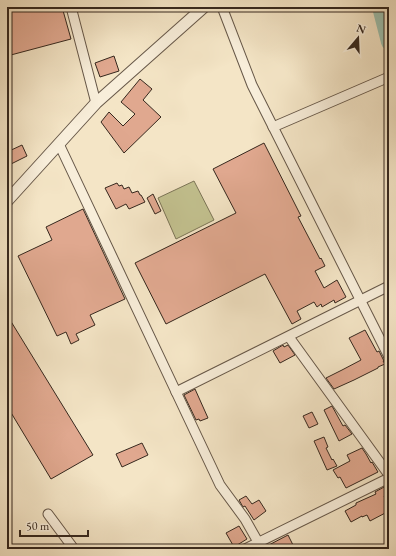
<svg xmlns="http://www.w3.org/2000/svg" width="396" height="556" viewBox="0 0 396 556" font-family="'EB Garamond',serif">
  <rect width="100%" height="100%" fill="#f4e5c6"/>
  <filter id="stains"><feTurbulence type="fractalNoise" baseFrequency=".005" numOctaves="4"/><feColorMatrix values="0 0 0 0 .2 0 0 0 0 .09 0 0 0 0 .02 0 0 0 .5 -.17"/></filter>
  <radialGradient id="worn" r=".72"><stop offset=".6" stop-color="#630" stop-opacity="0"/><stop offset="1" stop-color="#630" stop-opacity=".3"/></radialGradient>
  <path fill="#c3c290" stroke="#7c7557" d="M194 181 214 220 176 239 158 198Z"/>
  <g fill="none" stroke-linecap="round" stroke-linejoin="round">
    <path stroke="#9dc0ae" stroke-width="16" d="M380 7 389 42"/>
  </g>
  <g fill="#e0a88f" stroke="#36281e">
    <path d="M7 7H62L71 39 7 56Z"/>
    <path d="M114 56 119 71 100 77 95 63Z"/>
    <path d="M140 79 152 89 143 100 161 117 124 153 101 122 109 112 123 126 135 114 121 102Z"/>
    <path d="M264 143 301 216 298 217 320 259 321 258 325 266 315 271 324 288 337 280 346 297 335 303 334 300 322 307 321 304 317 307 314 302 297 311 301 319 292 324 265 274 166 324 135 263 236 213 213 169Z"/>
    <path d="M22 145 27 156 11 164H10L7 165V152Z"/>
    <path d="M117 183 119 186 122 185 124 189 129 187 132 193 138 191 140 195H141L145 202 129 209 126 204 116 209 105 188Z"/>
    <path d="M153 194 161 211 155 214 147 198Z"/>
    <path d="M83 209 125 299 90 315 95 325 76 334 79 340 71 344 66 332 57 336 18 256 52 240 46 227Z"/>
    <path d="M7 315 93 455 51 479 7 406Z"/>
    <path d="M365 330 377 352 379 351 384 361H383L385 364 378 367V368L354 380 334 389 326 378 342 370 361 360 349 338Z"/>
    <path d="M283 345 284 347 288 345 295 355 280 363 273 351Z"/>
    <path d="M195 389 208 418 200 421 199 419 196 420 184 395Z"/>
    <path d="M332 406 343 426 345 425 352 434 339 441 324 410Z"/>
    <path d="M312 412 318 424 309 428 303 416Z"/>
    <path d="M324 437 328 447 326 448 332 460 333 459 337 466 327 470 314 441Z"/>
    <path d="M142 443 148 455 122 467 116 454Z"/>
    <path d="M362 448 366 454 371 463 372 462 378 472 346 488 340 477 338 478 333 470 350 461 347 455Z"/>
    <path d="M384 487 388 494 384 496 389 505V511L370 521 367 515 362 517V516L351 522 345 511 356 505V503L376 494 375 492Z"/>
    <path d="M246 496 252 504 259 500 266 511 254 520 245 506 243 507 239 500Z"/>
    <path d="M239 526 247 539 234 547 226 533Z"/>
    <path d="M288 535 295 549H268L267 546Z"/>
  </g>
  <g fill="none" stroke-linecap="round" stroke-linejoin="round">
    <defs>
      <g id="minor">
        <path d="M71 7 96 103"/>
        <path d="M222 7 252 85 389 357"/>
        <path d="M273 127 389 77"/>
        <path d="M59 144 220 485 245 519 262 549"/>
        <path d="M289 337 389 475"/>
        <path d="M176 392 389 286"/>
        <path d="M48 514 74 549"/>
        <path d="M245 549 389 478"/>
      </g>
      <path id="tertiary" d="M7 201 96 103 204 7"/>
    </defs>
    <use href="#minor" stroke="#665748" stroke-width="11"/>
    <use href="#tertiary" stroke="#665748" stroke-width="13"/>
    <use href="#minor" stroke="#f8eeda" stroke-width="9"/>
    <use href="#tertiary" stroke="#f8eeda" stroke-width="11"/>
  </g>
  <rect width="396" height="556" fill="none" stroke="#f4e5c6" stroke-width="24"/>
  <rect x="8" y="8" width="380" height="540" fill="none" stroke="#36281e" stroke-width="2"/>
  <rect x="12" y="12" width="372" height="532" fill="none" stroke="#36281e"/>
  <g transform="translate(358 38) rotate(19)" stroke="#f8eeda" stroke-width="3" paint-order="stroke">
  <path d="M0-3L7 15L0 10L-7 15Z" fill="#36281e"/>
  <text y="-6" font-size="11" font-weight="bold" text-anchor="middle" fill="#36281e">N</text>
  </g>
  <path d="M20 530v6h68v-6" fill="none" stroke="#36281e" stroke-width="2"/>
  <text x="26" y="530" font-size="12" fill="#36281e" stroke="#f8eeda" stroke-width="3" paint-order="stroke">50 m</text>
  <rect width="100%" height="100%" filter="url(#stains)"/>
  <rect width="100%" height="100%" fill="url(#worn)"/>
</svg>
